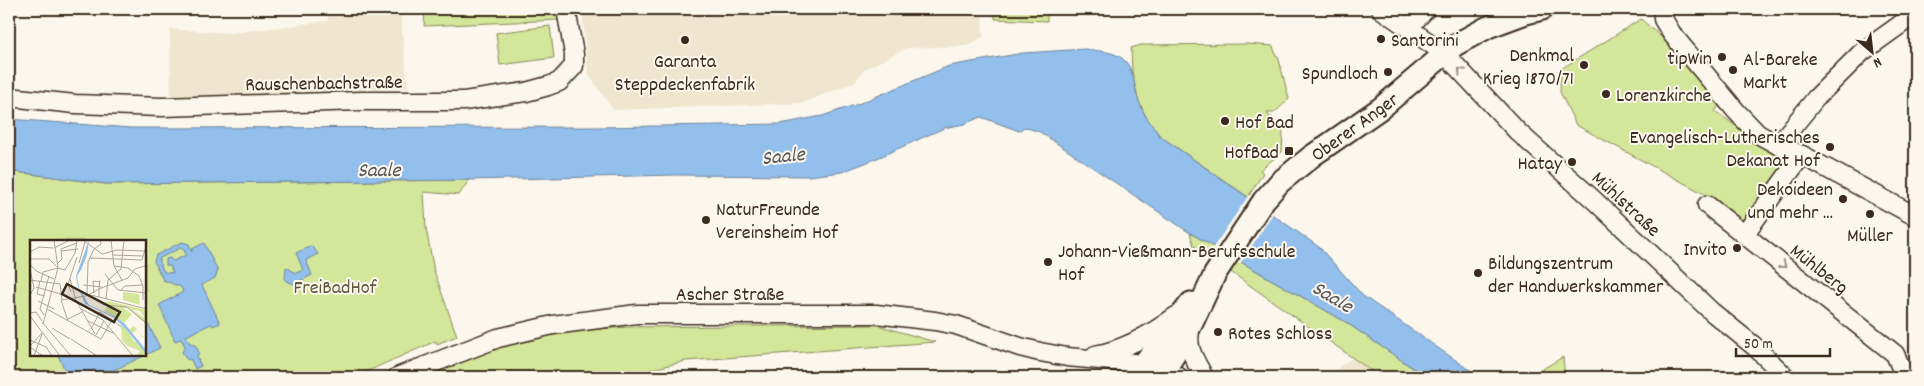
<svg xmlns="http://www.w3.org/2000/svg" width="1924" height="386" viewBox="0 0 1924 386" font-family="Dekko,sans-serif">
  <rect width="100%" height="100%" fill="#fbf7ec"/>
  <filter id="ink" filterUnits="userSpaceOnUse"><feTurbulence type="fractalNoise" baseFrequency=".02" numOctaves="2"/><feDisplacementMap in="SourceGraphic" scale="10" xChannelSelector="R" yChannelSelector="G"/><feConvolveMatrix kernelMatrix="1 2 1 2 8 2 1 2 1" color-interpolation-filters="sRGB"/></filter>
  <g filter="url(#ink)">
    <g fill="#f0e5cf">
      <path d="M328 9H400L408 88 171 99 170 29 231 33 328 21Z"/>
      <path d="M582 9H982L983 37 967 46 907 48 865 69 855 82 803 103 613 110 588 73Z"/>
      <path d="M1352 358 1380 377H1326Z"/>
    </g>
    <g fill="#d4e69a" stroke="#88885c" fill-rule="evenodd">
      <path d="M425 9H556L558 20 424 26Z"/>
      <path d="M995 9H1047V21L995 19Z"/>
      <path d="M1641 19 1687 60 1722 102 1715 111 1781 158 1784 170 1743 224 1708 196 1576 125 1560 92 1561 69Z"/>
      <path d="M550 26 554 58 500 65 496 33Z"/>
      <path d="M1248 44 1273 46 1276 56H1278L1289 99 1274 113H1267L1283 132 1282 152 1260 170 1263 173 1248 197 1160 136 1146 117 1138 99 1132 72 1131 48 1141 45Z"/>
      <path d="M9 171 106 184 469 180 459 195 424 192 426 228 434 271 457 336 437 344 436 341 354 377H9ZM31 241H145V355H31Z"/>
      <path d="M1190 233 1344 321 1426 377H1380L1194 246Z"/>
      <path d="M877 325 935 342 686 361 619 377H417L492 349 570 331 628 327Z"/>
      <path d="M1563 357 1565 377H1529Z"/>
    </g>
    <g fill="#92bfec" stroke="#6f839a" fill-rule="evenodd">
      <path d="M1085 49C1096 51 1115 51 1123 59 1134 68 1134 86 1138 99 1143 114 1151 124 1160 136L1319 247 1363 296 1480 377H1426L1344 321 1190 233 1040 132 1024 127 1019 131 981 117 964 124 944 128 873 160 842 172 809 176 675 175 469 180 106 184 9 171V119L131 128 596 127 780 124 822 116 858 104 949 66 1023 53Z"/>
      <path d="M182 242 189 244 192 252V249L204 243 218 271 215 278 202 285 220 323 213 326 211 324 186 336 190 343 195 345 199 352 197 357 201 366 195 369 191 360 186 359 182 352 185 346 181 339 175 341 159 305 183 292 181 287 163 280 154 261 156 255ZM180 248 184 250 186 255 173 261 170 258 166 259V265L170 266 173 273 164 272 159 261 160 258Z"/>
      <path d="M311 246 315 250 318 254 306 260 312 275 294 284 285 280 286 267 296 273 303 270 296 253Z"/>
      <path d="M145 317 160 348 100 377H68L58 355H145Z"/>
    </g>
    <path fill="#fbf7ec" d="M1249 195 1274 212 1240 264 1212 249Z"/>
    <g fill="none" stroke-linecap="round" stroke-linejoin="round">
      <defs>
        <g id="minor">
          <path d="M1381 9 1444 53 1518 132 1595 201 1712 312 1754 346 1786 377"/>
          <path d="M1663 9V19L1672 34 1736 111 1758 134 1778 145 1802 155 1915 216"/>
          <path d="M1408 28 1426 9"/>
          <path d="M9 97 75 104 162 107 362 101H464L526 92 548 86 559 82 574 66V54L566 9"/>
          <path d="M1778 145 1816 98 1862 52 1915 14"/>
          <path d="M1707 205 1895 354 1905 377"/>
          <path d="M1744 235 1802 155"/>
          <path d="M1191 327C1185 347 1195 360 1204 377"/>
          <path d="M1095 355C1125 350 1152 334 1176 316"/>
          <path d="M397 377 498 338 553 325 637 314H876L935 321 956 325 1020 347 1040 352 1067 357 1144 364 1165 370 1179 377"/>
        </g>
        <g id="major">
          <path d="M1133 377 1191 303"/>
          <path d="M1160 377 1176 352 1192 323 1215 274 1264 200 1280 182 1312 156 1381 108 1455 45 1488 27 1526 13 1542 9"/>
        </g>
      </defs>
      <use href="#minor" stroke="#3b2a1e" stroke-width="21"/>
      <use href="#major" stroke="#3b2a1e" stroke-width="25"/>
      <use href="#minor" stroke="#fbf7ec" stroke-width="18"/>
      <use href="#major" stroke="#fbf7ec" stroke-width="21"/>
    </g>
    <defs><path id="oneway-chevron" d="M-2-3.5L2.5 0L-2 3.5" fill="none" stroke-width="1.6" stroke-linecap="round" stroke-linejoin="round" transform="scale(1.25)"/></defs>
    <g stroke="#9b9085">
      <use href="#oneway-chevron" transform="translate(1461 71) rotate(-133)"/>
      <use href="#oneway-chevron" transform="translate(1783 265) rotate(38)"/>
    </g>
  </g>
  <g fill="#3b2a1e" stroke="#fbf7ec" stroke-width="2">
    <circle cx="1381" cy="39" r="5"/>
    <circle cx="685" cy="40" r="5"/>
    <circle cx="1722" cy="57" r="5"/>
    <circle cx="1584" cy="65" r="5"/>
    <circle cx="1733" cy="70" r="5"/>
    <circle cx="1388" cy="72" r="5"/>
    <circle cx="1606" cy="94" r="5"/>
    <circle cx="1225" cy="121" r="5"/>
    <circle cx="1830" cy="147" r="5"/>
    <rect x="1284" y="146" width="10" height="10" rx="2.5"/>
    <circle cx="1572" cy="162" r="5"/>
    <circle cx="1843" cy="199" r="5"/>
    <circle cx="1870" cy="214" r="5"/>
    <circle cx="706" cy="220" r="5"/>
    <circle cx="1737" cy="248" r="5"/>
    <circle cx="1048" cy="262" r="5"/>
    <circle cx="1478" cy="273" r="5"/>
    <circle cx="1218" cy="332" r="5"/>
  </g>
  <g text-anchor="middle" stroke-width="4" stroke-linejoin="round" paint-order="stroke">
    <g font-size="20" fill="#3b2a1e" stroke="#fbf7ec" text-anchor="start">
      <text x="1391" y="46">Santorini</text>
      <text x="1574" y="61" text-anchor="end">Denkmal<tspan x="1574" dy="23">Krieg 1870/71</tspan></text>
      <text x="1712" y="64" text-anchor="end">tipWin</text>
      <text x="1743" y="65">Al-Bareke<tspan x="1743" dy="23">Markt</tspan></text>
      <text x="685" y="67" text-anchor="middle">Garanta<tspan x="685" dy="23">Steppdeckenfabrik</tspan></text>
      <text x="1378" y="79" text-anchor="end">Spundloch</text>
      <text x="1616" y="101">Lorenzkirche</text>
      <text x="1235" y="128">Hof Bad</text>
      <text x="1820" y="143" text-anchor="end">Evangelisch-Lutherisches<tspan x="1820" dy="23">Dekanat Hof</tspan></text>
      <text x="1279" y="158" text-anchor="end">HofBad</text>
      <text x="1562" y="169" text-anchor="end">Hatay</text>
      <text x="1833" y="195" text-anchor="end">Dekoideen<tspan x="1833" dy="23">und mehr ...</tspan></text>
      <text x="716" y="215">NaturFreunde<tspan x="716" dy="23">Vereinsheim Hof</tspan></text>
      <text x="1870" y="241" text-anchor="middle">Müller</text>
      <text x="1727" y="255" text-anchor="end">Invito</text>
      <text x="1058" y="257">Johann-Vießmann-Berufsschule<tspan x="1058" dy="23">Hof</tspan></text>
      <text x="1488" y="269">Bildungszentrum<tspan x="1488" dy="23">der Handwerkskammer</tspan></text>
      <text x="1228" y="339">Rotes Schloss</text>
    </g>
    <g font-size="20" fill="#3b2a1e" stroke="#fbf7ec">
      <text transform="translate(324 82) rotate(-1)" y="7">Rauschenbachstraße</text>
      <text transform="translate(1354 126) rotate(-36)" y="7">Oberer Anger</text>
      <text transform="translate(1627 203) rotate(43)" y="7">Mühlstraße</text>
      <text transform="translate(1820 268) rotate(38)" y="7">Mühlberg</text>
      <text x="730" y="300">Ascher Straße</text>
    </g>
    <g font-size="20" fill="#61593d" stroke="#fbf7ec">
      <text x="335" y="293">FreiBadHof</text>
    </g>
    <g font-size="21" font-style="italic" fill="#55575c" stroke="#fbf7ec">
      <text transform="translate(783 155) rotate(-6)" y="7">Saale</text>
      <text x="379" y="176">Saale</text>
      <text transform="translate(1333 296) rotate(31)" y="7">Saale</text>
    </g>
  </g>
  <g transform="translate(30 240)">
    <rect width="116" height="116" fill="#fbf7ec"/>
    <path d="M93 52 109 54 110 65 93 60ZM78 61 116 70V79L110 71 102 70 116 79V84L98 68H93L102 74 94 83 99 90 104 86 112 96H116L112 97 107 90 101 94 94 83 74 71 77 66 73 63ZM90 83 95 87 104 101 116 109V114L106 116 110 111 96 105 92 100 91 87H94Z" fill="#d4e69a"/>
    <path d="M59 0 57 15 51 30 47 36 49 48 59 65 84 76 95 84 96 89 83 77 55 64 48 47 46 36Z" fill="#92bfec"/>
    <path fill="none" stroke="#92bfec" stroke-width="2.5" d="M94 85 117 113"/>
    <path fill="none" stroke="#aea59a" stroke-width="1" d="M24 0 28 28M53 0 72 14 87 10 115 11M70 0 71 4 64 9 58 22 57 55 74 65 97 67 117 84M81 0 84 26M24 8 40 0M31 11 48 9M0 12 9 7 23 8M83 15 113 16M60 18 112 20 117 3M0 19H19L28 28 35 30 45 13 47 0M49 23 55 2M0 24 6 31 24 39M27 24 32 19 31 9 47 3M84 26 98 28 109 36 113 46V60M84 26 92 40M0 29 4 48 0 55M75 34 88 50 117 53M40 39 46 60 65 94M0 40 30 44 32 60M70 40 69 49 98 38 105 29 117 25M10 41 7 54 15 56M11 41 13 32 28 28M53 45 72 47M6 47 31 54M90 51 95 46 113 45M41 52 38 44 47 17M64 53 63 41 70 42M58 55 69 49V57M76 59 78 40 91 29 94 0M31 60 38 81M32 60 61 55 117 69M8 61 24 69M17 69 71 99 81 82M51 69 73 80 103 116M0 73 6 72 12 81M14 75 10 69 19 36M0 76 30 116M38 79 52 72M58 81 83 93M12 82 41 116M13 84 28 28M22 88 40 99M61 89 70 72 92 87M66 95 74 81M41 99 67 116M0 100 16 107 22 116M0 106 13 92M0 107 13 116M4 116 12 94"/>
    <path fill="#3b2a1e" fill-opacity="0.15" stroke="#3b2a1e" stroke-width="2.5" d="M37 44 90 72 84 82 32 54Z"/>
    <rect width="116" height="116" fill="none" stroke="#3b2a1e" stroke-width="2.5"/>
  </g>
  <rect width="1924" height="386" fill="none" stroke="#fbf7ec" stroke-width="30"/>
  <rect x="15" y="15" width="1894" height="356" fill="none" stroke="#3b2a1e" stroke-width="2" filter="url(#ink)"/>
  <g transform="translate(1872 52) rotate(152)" stroke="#fbf7ec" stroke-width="4" paint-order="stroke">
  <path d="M0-4L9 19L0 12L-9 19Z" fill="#3b2a1e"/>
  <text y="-8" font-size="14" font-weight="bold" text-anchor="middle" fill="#3b2a1e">N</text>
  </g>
  <path d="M1736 348v8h94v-8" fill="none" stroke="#3b2a1e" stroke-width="2.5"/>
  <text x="1744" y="348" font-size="15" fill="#3b2a1e" stroke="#fbf7ec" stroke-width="4" paint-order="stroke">50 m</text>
</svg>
